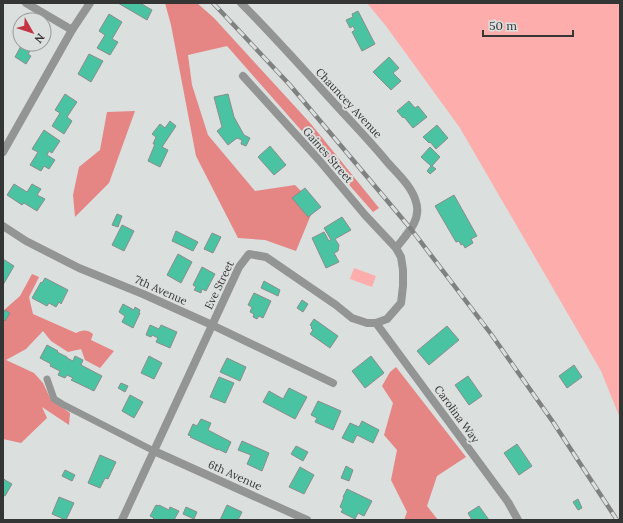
<svg xmlns="http://www.w3.org/2000/svg" width="623" height="523" viewBox="0 0 623 523" font-family="Lora,serif">
  <rect width="100%" height="100%" fill="#dbdfde"/>
  <g fill="#e58584">
    <path d="M165 3H197L214 18 311 124 379 208 373 212 227 46 188 55 192 85 208 135 255 191 295 185 315 205 296 251 265 240 238 238 196 156 171 25Z"/>
    <path d="M135 111 109 183 75 217 73 195 79 167 100 150 107 112Z"/>
    <path d="M32 274 39 277 29 297 33 314 76 333C82 330 87 329 93 334L91 340 114 351 100 368 85 360 81 349 68 352 51 341 43 331 26 349 6 360 34 373 43 383 51 400 70 413 69 425 42 407 47 418 21 443 3 439V311L20 296Z"/>
    <path d="M396 367 466 457 437 476 427 506 438 520H404L407 512 391 480 397 450 384 435 393 403 382 386 390 372Z"/>
  </g>
  <g fill="#fdadab">
    <path d="M367 3H620V418L601 371 460 128 386 26Z"/>
    <path d="M354 268 376 276 372 287 350 279Z"/>
  </g>
  <g fill="#4ac3a2" stroke="#8a8d8c">
    <path d="M118 3H140L152 10 147 20Z"/>
    <path d="M358 11 375 44 362 51 352 32 355 30 353 26 350 28 346 20 353 17 352 14Z"/>
    <path d="M109 14 122 22 112 39 118 42 110 55 97 48 105 35 99 31Z"/>
    <path d="M22 44H39L36 50 32 48 28 54 31 56 26 64 15 57Z"/>
    <path d="M89 54 103 61 91 82 78 74Z"/>
    <path d="M389 57 399 68 393 73 401 81 391 90 373 72Z"/>
    <path d="M65 94 77 102 67 117 72 121 64 134 52 126 60 113 55 110Z"/>
    <path d="M228 94 234 117 244 135 250 138 246 146 241 144 242 140 237 138 228 145 217 131 222 127 214 97Z"/>
    <path d="M409 101 415 108 418 106 427 117 413 128 404 117 403 118 397 111Z"/>
    <path d="M170 121 176 126 162 147 168 150 160 167 148 161 155 144H153L156 137 152 134 160 124 165 128Z"/>
    <path d="M437 125 448 138 436 149 430 142 429 143 423 137Z"/>
    <path d="M44 130 60 141 52 153 49 151 47 155 55 160 49 169 44 166 41 171 30 165 38 152 32 149Z"/>
    <path d="M270 146 286 165 274 175 258 157Z"/>
    <path d="M430 147 440 157 432 166 436 169 430 174 427 171 431 166 421 157Z"/>
    <path d="M14 184 27 192 32 184 41 189 37 195 45 199 37 211 24 203 22 205 7 195Z"/>
    <path d="M305 188 321 207 308 217 292 198Z"/>
    <path d="M454 195 477 236 471 239 473 243 465 248 463 244 461 245 459 241 456 242 435 206Z"/>
    <path d="M117 214 122 216 118 227 112 225Z"/>
    <path d="M342 217 351 230 335 239 339 245 338 251 334 253 339 262 326 268 312 238 324 232 329 241 331 240 324 228Z"/>
    <path d="M122 225 134 231 124 251 112 245Z"/>
    <path d="M176 231 198 242 193 251 172 241Z"/>
    <path d="M212 233 221 237 213 253 204 249Z"/>
    <path d="M178 254 192 262 181 283 167 275Z"/>
    <path d="M3 259 14 266 3 285Z"/>
    <path d="M202 267 215 274 206 291 202 289 201 293 194 290 196 287 193 285Z"/>
    <path d="M45 278 68 290 61 304 59 302 56 307 49 303 47 306 32 298 41 282 42 283Z"/>
    <path d="M264 281 280 290 278 296 261 288Z"/>
    <path d="M254 293 271 301 263 318 259 316 257 319 253 317 254 314 250 312 252 307 248 305Z"/>
    <path d="M302 300 308 304 303 312 297 308Z"/>
    <path d="M123 304 134 310 135 307 140 310 139 313H140L133 328 122 322 125 316 119 312Z"/>
    <path d="M5 310 10 313 5 321 3 319V313Z"/>
    <path d="M314 319 338 336 330 348 310 334 313 330 311 328 312 327 310 325Z"/>
    <path d="M150 325 159 329 161 325 177 332 170 348 156 342 158 338 152 335 151 337 146 335Z"/>
    <path d="M447 326 459 340 429 365 417 351Z"/>
    <path d="M47 345 58 351 57 352 67 357V358L73 361 75 356 83 360 81 365 102 376 94 391 71 380 73 378 67 375 65 378 58 375 60 371 50 366 51 364 40 358Z"/>
    <path d="M149 356 162 363 154 379 141 373Z"/>
    <path d="M371 356 384 373 365 388 352 371Z"/>
    <path d="M227 358 246 367 240 381 220 372Z"/>
    <path d="M574 365 582 377 567 388 559 376Z"/>
    <path d="M468 376 482 396 469 405 455 385Z"/>
    <path d="M219 377 234 383 225 403 210 397Z"/>
    <path d="M121 383 128 386 125 392 118 388Z"/>
    <path d="M289 388 307 397 295 419 263 402 269 391 283 399Z"/>
    <path d="M130 395 143 402 134 418 122 411Z"/>
    <path d="M318 401 341 411 333 430 315 422 317 418 311 415Z"/>
    <path d="M201 419 211 423 208 430 231 442 226 453 218 449V450L190 437 191 436 188 435 193 424 197 426Z"/>
    <path d="M362 421 379 430 373 443 357 435 353 443 342 438 350 423 359 427Z"/>
    <path d="M242 441 269 453 262 471 247 464 251 455 238 450Z"/>
    <path d="M517 444 532 466 519 475 504 453Z"/>
    <path d="M296 446 308 452 303 461 291 454Z"/>
    <path d="M100 455 116 462 108 479 105 478 100 488 88 483Z"/>
    <path d="M346 466 353 470 349 481 341 478Z"/>
    <path d="M300 467 314 475 304 494 289 487Z"/>
    <path d="M65 470 75 475 72 481 62 476Z"/>
    <path d="M3 478 5 480 12 484 5 496 3 495Z"/>
    <path d="M347 489 372 501 364 516 358 513 355 519 341 512 343 509 340 507 344 497H343Z"/>
    <path d="M59 497 74 503 66 520 52 514Z"/>
    <path d="M578 499 582 508 578 510 573 502Z"/>
    <path d="M156 505 159 506V505L169 510 170 507 179 511 174 520H155L153 519 154 518 150 516Z"/>
    <path d="M227 505 242 512 238 520H220Z"/>
    <path d="M479 506 489 520H472L468 513Z"/>
    <path d="M186 507 197 512 194 519 183 514Z"/>
  </g>
  <g fill="none" stroke-linecap="round" stroke-linejoin="round">
    <path stroke="#939494" stroke-width="7" d="M47 379 54 399 62 404 154 451"/>
    <g stroke="#939494" stroke-width="8">
      <path d="M26 3 72 30"/>
      <path d="M243 76 319 160 365 215 396 248"/>
      <path d="M3 152 72 30 90 3"/>
      <path d="M3 226 26 241 79 268 143 294 212 325 333 383"/>
      <path d="M376 323 508 502 518 520"/>
      <path d="M154 451 307 520"/>
      <path d="M122 520 239 267 249 254 266 257 336 305 352 318 367 323H376L387 319 401 303 403 286V270L401 257 396 248C406 235 422 220 416 202 412 187 399 175 388 163 375 147 361 132 347 117 312 79 278 40 241 3"/>
    </g>
    <defs>
      <path id="rail" d="M213 3 289 84 411 229 491 334 553 422 617 520"/>
    </defs>
    <use href="#rail" stroke="#808282" stroke-width="4.5"/>
    <use href="#rail" stroke="#dbdfde" stroke-width="3" stroke-dasharray="9" stroke-linecap="butt"/>
  </g>
  <g text-anchor="middle" stroke-width="4" stroke-linejoin="round" paint-order="stroke">
    <g font-size="11" fill="#343535" stroke="#dbdfde">
      <text transform="translate(349 103) rotate(47)" y="4">Chauncey Avenue</text>
      <text transform="translate(328 155) rotate(49)" y="4">Gaines Street</text>
      <text transform="translate(219 285) rotate(-64)" y="4">Eve Street</text>
      <text transform="translate(161 290) rotate(24)" y="4">7th Avenue</text>
      <text transform="translate(457 414) rotate(54)" y="4">Carolina Way</text>
      <text transform="translate(235 475) rotate(24)" y="4">6th Avenue</text>
    </g>
  </g>
  <rect width="623" height="523" fill="none" stroke="#343535" stroke-width="8"/>
  <g transform="translate(32 32) rotate(129)"><circle r="19" fill="#dbdfde" stroke="#989b9a"/>
  <path d="M0-3L7 15L0 10L-7 15Z" fill="#c43442"/>
  <text y="-6" font-size="11" font-weight="bold" text-anchor="middle" fill="#343535">N</text>
  </g>
  <path d="M483 30v6h90v-6" fill="none" stroke="#343535" stroke-width="2"/>
  <text x="489" y="30" font-size="12" fill="#343535" stroke="#dbdfde" stroke-width="3" paint-order="stroke">50 m</text>
</svg>
